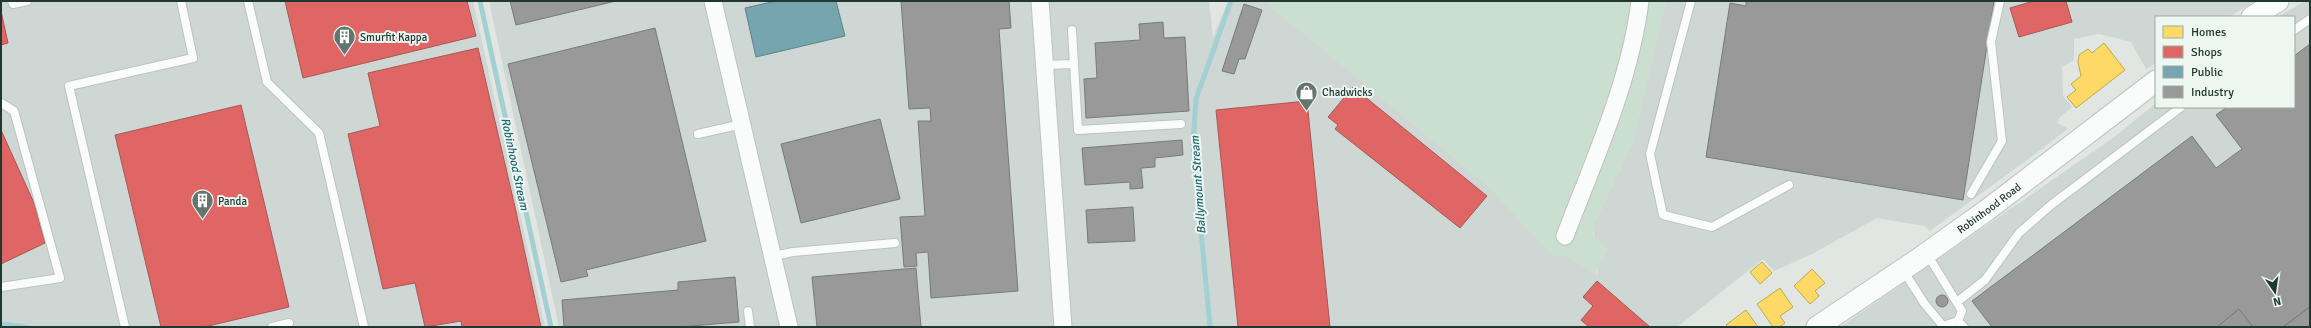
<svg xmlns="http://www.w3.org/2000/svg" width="2311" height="328" viewBox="0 0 2311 328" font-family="Signika,sans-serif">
  <rect width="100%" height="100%" fill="#e1e6e3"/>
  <g fill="#ced7d3">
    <path d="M1 1H473L545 327H1Z"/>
    <path d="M489 1H1209L1213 37 1228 1H1265L1488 186 1554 256 1565 255 1598 275 1593 226 1632 144 1666 1H2255L2229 17H2156V63L2146 69 2131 42 2099 34 2074 39V60L2062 67 2063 96 2072 107 2059 118 2058 123 2068 129 2039 151 1930 231 1924 226 1877 218 1812 254 1774 271 1763 259 1677 327H559Z"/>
    <path d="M2305 1H2310V327H1840L2113 138 2156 103V107H2294V17H2278Z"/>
  </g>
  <path fill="#cadfcf" d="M1265 1H1666L1632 144 1593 226V236L1609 250 1596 268 1598 276 1565 255 1554 256 1488 186Z"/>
  <g fill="#ffd966" stroke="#bca956">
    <path d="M2104 43 2125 70 2076 108 2067 97 2076 90 2071 84 2081 76 2078 62 2079 55 2088 49 2092 53Z"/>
    <path d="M1762 262 1772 273 1760 284 1750 272Z"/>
    <path d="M1812 269 1825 283 1815 291 1819 296 1810 304 1794 286Z"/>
    <path d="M1780 288 1793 307 1780 316 1785 323 1779 327H1773L1757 304Z"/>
    <path d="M1746 310 1758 327H1728L1726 325Z"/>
  </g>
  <g fill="#e06666" stroke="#a65856">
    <path d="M285 1H467L476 36 303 78Z"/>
    <path d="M2034 1H2066L2072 22 2019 37 2010 8Z"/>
    <path d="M1 11 8 43 1 45Z"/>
    <path d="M478 48 515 207 541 327H462L461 321 425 327 415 283 383 289 348 134 380 126 368 73Z"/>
    <path d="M1353 87 1487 196 1460 228 1335 129 1338 125 1328 117Z"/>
    <path d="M1307 101 1330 327H1238L1216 110Z"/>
    <path d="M241 105 289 307 204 327H161L115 135Z"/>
    <path d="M1 130 34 203 45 243 1 264Z"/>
    <path d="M1597 281 1650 327H1589L1581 320 1593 306 1583 297Z"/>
  </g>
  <path fill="#76a5af" stroke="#5c8489" d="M776 1H836L845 36 756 57 745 8Z"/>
  <g fill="#999" stroke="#757c7a">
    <path d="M510 1H616L516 25Z"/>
    <path d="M901 1H1009L1011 28 999 29 1018 291 931 298 928 252 916 253 917 266 904 267 900 217 925 216 918 121H931L930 108 909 109Z"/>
    <path d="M1746 1H1994L1963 200 1706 157 1730 3 1746 6Z"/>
    <path d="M1244 4 1262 10 1245 59H1239L1234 74 1222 71Z"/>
    <path d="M1163 22 1164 38 1185 37 1189 111 1086 118 1084 79 1097 78 1095 43 1140 40 1139 24Z"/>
    <path d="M655 28 706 241 586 270 588 276 561 282 508 64Z"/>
    <path d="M2310 44V307L2283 327H2253L2239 309 2217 327H1992L1972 301 2192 136 2216 168 2242 149 2216 115 2227 107H2294V56Z"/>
    <path d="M880 119 900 199 801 223 781 144Z"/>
    <path d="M1182 140 1183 155 1155 158V167L1141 168 1143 188 1130 189V182L1085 185 1082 148Z"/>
    <path d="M1133 207 1135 241 1088 243 1086 210Z"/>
    <path d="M916 268 921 327H817L812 277Z"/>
    <path d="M735 277 739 322 679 327H564L562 300 678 290V282Z"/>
    <circle cx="1942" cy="301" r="6"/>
    <path d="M2310 307V327H2283Z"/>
    <path d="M2239 309 2253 327H2217Z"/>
  </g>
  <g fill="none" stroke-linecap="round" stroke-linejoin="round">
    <g stroke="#a3d0d3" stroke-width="5">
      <path d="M480 1 551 327"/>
      <path d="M1 324 26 327"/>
      <path d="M1210 327 1193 144 1196 99 1231 1"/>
    </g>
    <defs>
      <g id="service">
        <path d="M12 1 13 4 27 1"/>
        <path d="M248 1 267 82 319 133 364 327"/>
        <path d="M1691 1 1650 154 1663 215 1712 227 1789 185"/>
        <path d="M1072 30 1074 64"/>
        <path d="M2294 30 2310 19"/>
        <path d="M1044 65 1074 64 1078 130 1181 124"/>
        <path d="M1 103 14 111 60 278 1 287"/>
        <path d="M698 134 742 124"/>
        <path d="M1971 194 2002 141 1991 42 2000 1"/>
        <path d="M773 256 793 252 895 243"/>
        <path d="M1903 270 1924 303 1943 326 1958 321 1962 311 1927 254"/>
        <path d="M1957 302 1985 280 2019 233 2051 205 2181 107"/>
        <path d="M748 311 750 327"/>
        <path d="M1958 321 1964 327"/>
        <path d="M125 327 69 86 193 58 181 1"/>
        <path d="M272 327 289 323"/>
      </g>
      <g id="minor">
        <path d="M713 1 789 327"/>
        <path d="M1040 1 1063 327"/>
        <path d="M1565 236C1594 160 1630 82 1640 1"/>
      </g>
      <g id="tertiary">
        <path d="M2252 17 2278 1"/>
        <path id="s1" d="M1817 327 1917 260 1987 210 2156 81"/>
      </g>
    </defs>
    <use href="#service" stroke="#bec3c0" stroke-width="10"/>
    <use href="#minor" stroke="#bec3c0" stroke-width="19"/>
    <use href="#tertiary" stroke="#bec3c0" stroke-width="23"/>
    <use href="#service" stroke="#fafbfb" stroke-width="8"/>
    <use href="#minor" stroke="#fafbfb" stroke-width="17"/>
    <use href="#tertiary" stroke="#fafbfb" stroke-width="21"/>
  </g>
  <defs>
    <symbol id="building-pin" viewBox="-11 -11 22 30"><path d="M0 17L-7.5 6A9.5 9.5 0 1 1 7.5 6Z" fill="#64756f" stroke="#eef6f1"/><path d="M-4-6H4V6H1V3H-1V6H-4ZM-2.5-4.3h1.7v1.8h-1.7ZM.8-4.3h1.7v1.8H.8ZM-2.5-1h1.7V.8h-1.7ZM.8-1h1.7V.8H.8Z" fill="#fff"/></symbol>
    <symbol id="shop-pin" viewBox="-11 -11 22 30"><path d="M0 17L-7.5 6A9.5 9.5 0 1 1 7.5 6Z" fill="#64756f" stroke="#eef6f1"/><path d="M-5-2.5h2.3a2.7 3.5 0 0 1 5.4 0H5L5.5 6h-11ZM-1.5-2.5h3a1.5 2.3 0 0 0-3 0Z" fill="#fff"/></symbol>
  </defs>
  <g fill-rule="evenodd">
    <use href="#building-pin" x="332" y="24" width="25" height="34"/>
    <use href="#shop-pin" x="1294" y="80" width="25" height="34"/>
    <use href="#building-pin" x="190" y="188" width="25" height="34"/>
  </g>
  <g text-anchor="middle" stroke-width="4" stroke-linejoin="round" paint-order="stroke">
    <g font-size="11" fill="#203830" stroke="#eef6f1" text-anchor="start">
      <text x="360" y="41">Smurfit Kappa</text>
      <text x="1322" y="96">Chadwicks</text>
      <text x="218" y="205">Panda</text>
    </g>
    <g font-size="11" fill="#203830" stroke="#eef6f1">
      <text dy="4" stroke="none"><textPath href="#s1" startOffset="209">Robinhood Road</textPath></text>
    </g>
    <g font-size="12" font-style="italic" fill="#1e6770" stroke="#eef6f1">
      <text transform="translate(515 164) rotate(78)" y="4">Robinhood Stream</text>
      <text transform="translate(1198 185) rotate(-94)" y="4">Ballymount Stream</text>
    </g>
  </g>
  <rect width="2311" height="328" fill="none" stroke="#203830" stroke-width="4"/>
  <rect x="2155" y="16" width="140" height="92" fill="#eef6f1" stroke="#9caaa4"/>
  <rect x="2163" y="26" width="20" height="12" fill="#ffd966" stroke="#9caaa4"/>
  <text x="2191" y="36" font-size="12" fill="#203830">Homes</text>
  <rect x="2163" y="46" width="20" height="12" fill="#e06666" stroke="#9caaa4"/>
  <text x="2191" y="56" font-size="12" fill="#203830">Shops</text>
  <rect x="2163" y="66" width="20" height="12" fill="#76a5af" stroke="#9caaa4"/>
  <text x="2191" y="76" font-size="12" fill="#203830">Public</text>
  <rect x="2163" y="86" width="20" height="12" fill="#999999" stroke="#9caaa4"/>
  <text x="2191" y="96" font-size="12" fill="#203830">Industry</text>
  <g transform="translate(2275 292) rotate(167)" stroke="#eef6f1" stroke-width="3" paint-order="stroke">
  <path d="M0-3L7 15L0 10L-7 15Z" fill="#203830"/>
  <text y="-6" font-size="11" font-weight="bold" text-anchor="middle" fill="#203830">N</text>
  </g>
</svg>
